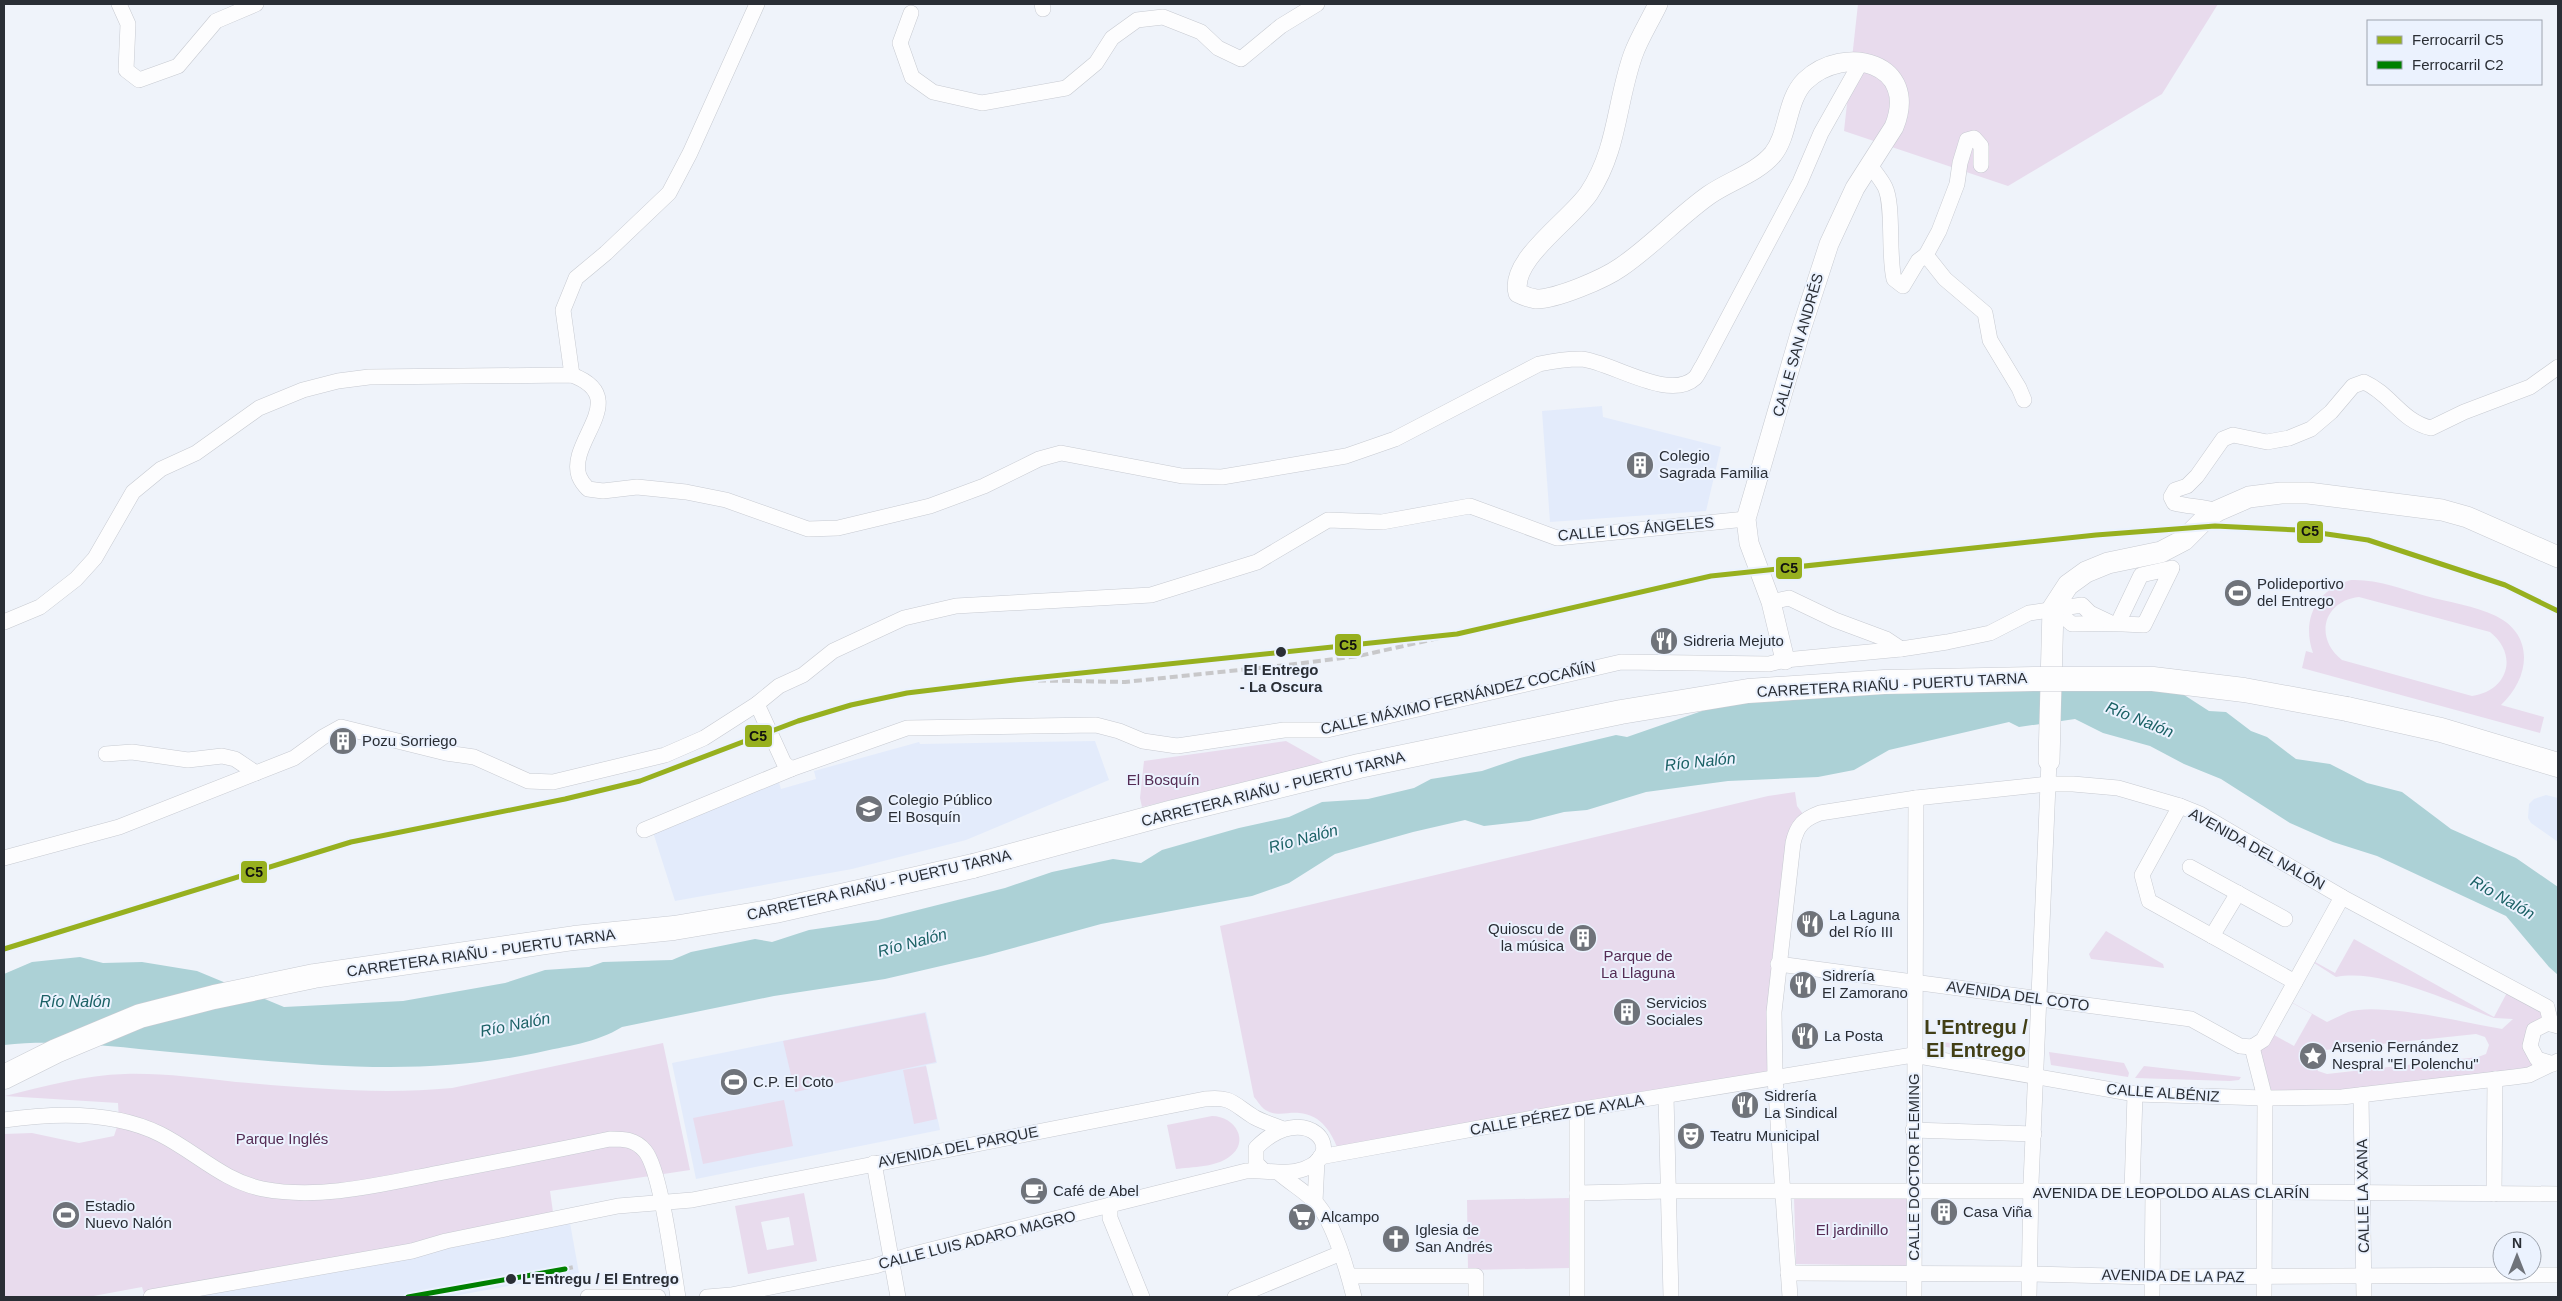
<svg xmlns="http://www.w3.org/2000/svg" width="2562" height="1301" viewBox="0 0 2562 1301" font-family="Helvetica,sans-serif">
  <rect width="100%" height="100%" fill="#eff3fa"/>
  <g fill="#e3ebfb">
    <path d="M1602 406 1603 417 1721 447 1706 511 1550 522 1542 411Z"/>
    <path d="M1095 741 1109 780 966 840 852 869 675 901 652 829 778 780 781 789 816 779 814 771 919 742 920 744Z"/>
    <path d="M2546 795 2558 798V842L2531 823 2528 818 2529 804 2534 799Z"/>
    <path d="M926 1012 937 1063 926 1065 940 1130 696 1179 672 1063Z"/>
    <path d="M570 1223 579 1273 448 1297H189Z"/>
  </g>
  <g fill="#e8dbed" fill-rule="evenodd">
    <path d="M1858 4H2218L2162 94 2008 186 1844 131Z"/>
    <path d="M2351 580C2377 579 2402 589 2426 596 2448 602 2475 606 2496 616 2536 636 2529 679 2501 705L2544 717 2540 733 2302 668 2306 651 2313 653C2301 619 2317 589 2351 580ZM2359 597 2490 632C2519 655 2508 691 2472 696L2342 660C2314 638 2323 601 2359 597Z"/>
    <path d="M1286 741 1325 763 1142 807 1140 798 1144 761Z"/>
    <path d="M1795 792 1797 806 1806 818 1797 828 1775 1078 1339 1152C1332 1133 1322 1115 1299 1113 1287 1112 1275 1117 1264 1109 1260 1106 1257 1100 1254 1097L1220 926 1768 796Z"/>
    <path d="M2106 931 2163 964 2164 968 2091 959 2089 954Z"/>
    <path d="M2354 939 2494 1017 2510 987 2547 1007 2551 1024 2534 1030 2537 1059 2529 1075 2265 1098 2252 1047 2267 1031 2294 1046 2312 1014 2285 999 2308 958 2335 973ZM2308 959 2336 977C2382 968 2450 1002 2494 1018L2513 1019 2502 1029C2467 1023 2380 1002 2348 1012 2341 1015 2334 1019 2327 1022L2286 999ZM2476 1034 2485 1037 2489 1045 2486 1054 2478 1057 2327 1074 2318 1071 2314 1063 2317 1054 2325 1050Z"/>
    <path d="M925 1013 936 1062 795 1092 783 1041Z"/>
    <path d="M1941 1042 2028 1050 2024 1060 1940 1046Z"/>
    <path d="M663 1043 690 1170 550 1191 554 1219 145 1297 142 1287 88 1297H4V1134L32 1133 79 1143 114 1136 119 1121 118 1103 5 1096C45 1086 85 1075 125 1074 162 1073 199 1078 236 1082 308 1088 379 1095 452 1088Z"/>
    <path d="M2049 1052 2124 1063 2129 1073 2128 1077 2051 1065Z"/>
    <path d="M926 1066 937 1119 914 1124 903 1070Z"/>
    <path d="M2144 1066 2241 1077 2239 1080 2230 1081 2135 1078Z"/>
    <path d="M784 1100 793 1146 703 1164 693 1118Z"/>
    <path d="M1212 1116C1235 1116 1251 1142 1229 1157 1216 1167 1192 1167 1176 1169L1167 1125Z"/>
    <path d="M804 1193 817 1261 748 1274 735 1206ZM789 1217 794 1245 767 1250 761 1222Z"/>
    <path d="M1794 1197 1907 1198 1911 1266 1796 1264Z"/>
    <path d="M1569 1198 1570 1268 1468 1270 1467 1200Z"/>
  </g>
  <path fill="#acd1d6" d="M2150 673 2209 711 2226 712 2251 731 2267 737 2296 759 2330 764 2367 783 2402 792 2451 829 2516 858 2558 887V975L2549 967 2506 916 2377 856 2333 842 2290 823 2221 779 2184 764 2150 746 2103 733 2075 719 2019 727 2009 722 1889 750 1854 770 1818 777 1728 781 1646 792 1587 810 1564 812 1529 821 1484 826 1465 820 1413 832 1335 854 1289 883 1252 896 1101 924 984 956 885 979 774 996 622 1027C596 1043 566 1046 536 1053 412 1079 294 1063 170 1052 115 1047 59 1039 4 1045V974L32 962 80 957 103 963 142 962 197 971 284 1007 403 1001 505 983 545 970 589 967 603 962 672 960 691 952 755 939 772 942 809 930 878 920 1005 888 1052 872 1113 859 1141 863 1162 850 1239 828 1289 817 1322 802 1368 799 1414 788 1431 779 1482 771 1520 758 1616 735 1627 737 1725 703Z"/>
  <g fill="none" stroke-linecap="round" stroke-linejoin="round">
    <defs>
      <g id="minor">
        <path d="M119 4 128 24 126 70 139 80 178 66 216 21 256 4"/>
        <path d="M1042 4 1043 9"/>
        <path d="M911 13 900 43 912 77 933 92 982 103 1066 88 1096 63 1112 38 1137 20 1163 17 1201 32 1218 48 1241 59 1281 26 1317 4"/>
        <path d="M1869 164C1874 171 1881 179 1885 187 1894 205 1888 255 1894 279L1903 286 1918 261 1926 255 1945 279 1985 313 1990 340 2019 388 2024 400"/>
        <path d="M1926 255 1939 231 1957 184 1960 163 1967 140 1974 138 1981 146V165"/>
        <path d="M572 375 563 310 576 278 606 253 669 193 690 153 757 4"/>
        <path d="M2217 511C2203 506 2189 507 2174 503L2171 497 2175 490 2187 486 2197 476 2223 439 2233 435 2267 442 2289 438 2311 429 2331 412 2353 386 2364 382C2391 394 2401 421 2431 428L2464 412 2530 387 2558 367"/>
        <path d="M1771 602 1789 598 1835 620 1886 639 1901 649"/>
        <path d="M2053 608 2072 624C2096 623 2119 623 2144 625L2172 568 2141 575 2118 623"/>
        <path d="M4 622 40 607 76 579 95 558 133 492 161 469 196 453 259 408 303 390 338 381 369 377 572 375C633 398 567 441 579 476 581 481 585 486 588 489L603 491 637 487 686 492 726 500 808 529 838 528 930 506 984 486 1039 459 1061 453 1182 476 1222 477 1346 456 1395 439 1539 364C1553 361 1567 359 1581 359 1610 361 1669 402 1695 378 1698 375 1700 369 1703 365L1800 182 1821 133 1861 62"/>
        <path d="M757 704 784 763 791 769"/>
        <path d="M106 754 132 752 188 760 222 756 235 759 256 773"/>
        <path d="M2180 806 2142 875 2149 901 2295 982"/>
        <path d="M644 830 791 769 907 728 1096 725 1119 731 1143 741 1177 746 1284 730H1327L1621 662 1769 664 1785 660 1901 649 1947 642 1990 633 2029 613 2082 605 2090 613 2109 622"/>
        <path d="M4 858 119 827 294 758 323 737 341 727 446 753 474 757 528 781 553 782 665 755 704 738 757 704 779 686 803 675 833 651 904 618 956 606 1151 595 1257 562 1328 520 1382 522 1470 506 1557 538 1746 519"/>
        <path d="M2190 867 2285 919"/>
        <path d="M2212 936 2238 893"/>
        <path d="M1778 964 2191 1019 2240 1046 2252 1047"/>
        <path d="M2252 1047 2265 1098 2264 1297"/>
        <path d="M2252 1047 2263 1040 2342 897"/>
        <path d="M2553 1064 2537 1059 2530 1046 2534 1030 2548 1023 2558 1026"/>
        <path d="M2361 1095 2364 1297"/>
        <path d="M1666 1096 1671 1297"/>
        <path d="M4 1120C53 1113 114 1111 160 1134 196 1152 223 1181 263 1189 321 1200 382 1184 439 1173 496 1162 553 1151 610 1139 624 1139 635 1139 645 1151 661 1170 673 1268 678 1297"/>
        <path d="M1913 1130 2034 1134"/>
        <path d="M1320 1157 1577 1110 1913 1055 2135 1094 2265 1098 2342 1097 2514 1077 2529 1075 2558 1061"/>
        <path d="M874 1163 898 1297"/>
        <path d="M1279 1173C1290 1183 1305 1191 1315 1202 1333 1219 1348 1273 1354 1297"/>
        <path d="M2132 1191 2135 1094"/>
        <path d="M1577 1193 1669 1191H2153L2558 1194"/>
        <path d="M2494 1194 2495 1079"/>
        <path d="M1315 1202 1317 1161"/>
        <path d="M1110 1205V1218L1142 1297"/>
        <path d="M1788 1273 2030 1274 2152 1277 2558 1275"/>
        <path d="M1349 1276H1476V1297"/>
        <path d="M151 1297 412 1251 446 1241 618 1206 692 1200 1205 1099C1232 1096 1233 1104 1254 1117 1263 1122 1273 1125 1283 1129"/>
        <path d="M588 1297H658"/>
        <path d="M707 1297 731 1295 875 1266 910 1255 1246 1171C1265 1169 1284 1176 1304 1169 1351 1152 1305 1098 1256 1148V1163L1263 1170"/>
        <path d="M1235 1297 1341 1253"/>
        <path d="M1577 1297V1110"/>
        <path d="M1790 1297 1775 1078 1774 1012 1793 843C1797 825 1804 819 1820 813L1916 798 2048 784H2073L2118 788 2180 806 2200 814 2342 897 2547 1007 2551 1024"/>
        <path d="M1914 1297 1916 798"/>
        <path d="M2029 1297 2031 1183 2049 761"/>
        <path d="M2152 1297 2153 1191"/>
      </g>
      <path id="tertiary" d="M1658 4C1650 21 1639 38 1633 55 1616 103 1618 149 1589 193 1571 220 1509 260 1518 293 1524 296 1529 298 1536 299 1557 299 1604 279 1621 267 1652 246 1678 217 1709 195 1729 181 1757 173 1773 154 1789 134 1786 100 1805 81 1845 43 1920 63 1894 127L1855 188 1829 244 1801 330 1746 519 1749 543 1771 602 1785 660"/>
      <path id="secondary" d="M2049 761 2053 608 2068 585 2086 572 2108 563 2161 552 2184 540 2205 519 2217 511 2249 497 2281 493H2308L2442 510 2467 517 2558 557"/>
      <g id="primary">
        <path d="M2347 709 2441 730 2558 765"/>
        <path d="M4 1077 56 1051 140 1016 214 997 314 976 574 938 674 928 775 911 973 866"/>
      </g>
    </defs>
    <use href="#minor" stroke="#c7cad1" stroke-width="16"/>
    <use href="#tertiary" stroke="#c7cad1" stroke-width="20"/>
    <use href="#secondary" stroke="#c7cad1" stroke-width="22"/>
    <use href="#primary" stroke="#c7cad1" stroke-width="25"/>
    <use href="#minor" stroke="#fdfdfe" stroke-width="15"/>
    <use href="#tertiary" stroke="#fdfdfe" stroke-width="19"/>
    <use href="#secondary" stroke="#fdfdfe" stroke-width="21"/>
    <use href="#primary" stroke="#fdfdfe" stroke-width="24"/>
    <g stroke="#c8c8ca" stroke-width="4" stroke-dasharray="8 4" stroke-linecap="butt">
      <path d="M1014 680 1125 682 1287 665 1359 656 1457 634"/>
      <path d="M565 1269 574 1267"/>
    </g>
    <defs>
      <path id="primary-bridge" d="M973 866 1169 813 1359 766 1621 712 1748 691 1884 682 2035 679H2153L2244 690 2347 709"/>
    </defs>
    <use href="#primary-bridge" stroke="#c7cad1" stroke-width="25" stroke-linecap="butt"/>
    <use href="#primary-bridge" stroke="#fdfdfe" stroke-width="24"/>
    <defs>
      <path id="rail-1" d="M4 949 351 842 565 799 640 781 798 721 851 705 907 693 1014 680 1457 634 1711 576 2096 535 2215 526 2299 530 2368 540 2505 585 2558 611"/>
      <path id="rail-2" d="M408 1297 565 1269"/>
    </defs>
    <use href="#rail-1" stroke="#ebf2fe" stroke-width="9"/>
    <use href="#rail-2" stroke="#ebf2fe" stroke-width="9"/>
    <use href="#rail-1" stroke="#97b01f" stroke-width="5"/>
    <use href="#rail-2" stroke="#008000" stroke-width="5"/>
  </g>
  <defs>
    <symbol id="building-disc" viewBox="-11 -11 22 22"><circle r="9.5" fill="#6f737a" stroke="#ebf2fe"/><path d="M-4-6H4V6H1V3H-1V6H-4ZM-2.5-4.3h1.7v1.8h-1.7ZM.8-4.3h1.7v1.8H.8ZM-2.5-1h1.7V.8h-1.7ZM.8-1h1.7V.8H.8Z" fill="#fff"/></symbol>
    <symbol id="stadium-disc" viewBox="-11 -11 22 22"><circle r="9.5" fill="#6f737a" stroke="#ebf2fe"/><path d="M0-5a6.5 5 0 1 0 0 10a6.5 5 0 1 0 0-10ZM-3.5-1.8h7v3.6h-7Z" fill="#fff"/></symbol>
    <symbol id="restaurant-disc" viewBox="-11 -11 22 22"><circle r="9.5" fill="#6f737a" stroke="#ebf2fe"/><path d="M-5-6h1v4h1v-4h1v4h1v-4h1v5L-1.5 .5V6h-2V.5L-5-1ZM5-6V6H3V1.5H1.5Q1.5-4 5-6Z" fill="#fff"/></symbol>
    <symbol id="school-disc" viewBox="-11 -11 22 22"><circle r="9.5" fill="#6f737a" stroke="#ebf2fe"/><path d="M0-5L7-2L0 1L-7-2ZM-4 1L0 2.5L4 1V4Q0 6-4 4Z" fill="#fff"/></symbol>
    <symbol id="sight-disc" viewBox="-11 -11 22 22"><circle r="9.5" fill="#6f737a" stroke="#ebf2fe"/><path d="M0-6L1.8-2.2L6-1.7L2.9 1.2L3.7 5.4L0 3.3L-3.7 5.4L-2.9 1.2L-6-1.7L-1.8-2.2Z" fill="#fff"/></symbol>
    <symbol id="theatre-disc" viewBox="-11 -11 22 22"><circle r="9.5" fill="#6f737a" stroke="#ebf2fe"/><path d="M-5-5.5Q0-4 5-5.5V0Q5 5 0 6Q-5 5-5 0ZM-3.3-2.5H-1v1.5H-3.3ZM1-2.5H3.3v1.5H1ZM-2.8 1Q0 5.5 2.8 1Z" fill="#fff"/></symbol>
    <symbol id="cafe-disc" viewBox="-11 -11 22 22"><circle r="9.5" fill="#6f737a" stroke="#ebf2fe"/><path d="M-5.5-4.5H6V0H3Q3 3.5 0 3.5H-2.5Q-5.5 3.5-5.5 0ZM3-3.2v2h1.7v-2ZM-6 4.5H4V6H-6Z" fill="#fff"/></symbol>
    <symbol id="supermarket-disc" viewBox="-11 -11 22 22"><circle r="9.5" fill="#6f737a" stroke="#ebf2fe"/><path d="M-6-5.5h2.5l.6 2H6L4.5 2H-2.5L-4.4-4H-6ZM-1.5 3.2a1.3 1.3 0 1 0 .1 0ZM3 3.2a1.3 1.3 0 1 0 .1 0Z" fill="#fff"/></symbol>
    <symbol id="church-disc" viewBox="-11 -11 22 22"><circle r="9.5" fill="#6f737a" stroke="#ebf2fe"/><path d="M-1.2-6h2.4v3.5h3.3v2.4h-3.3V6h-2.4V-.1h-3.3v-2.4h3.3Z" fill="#fff"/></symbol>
  </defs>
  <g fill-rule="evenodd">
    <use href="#building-disc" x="1624" y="449" width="32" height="32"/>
    <use href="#stadium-disc" x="2222" y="577" width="32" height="32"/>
    <use href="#restaurant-disc" x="1648" y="625" width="32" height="32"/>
    <use href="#building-disc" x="327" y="725" width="32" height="32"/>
    <use href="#school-disc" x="853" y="793" width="32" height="32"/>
    <use href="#restaurant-disc" x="1794" y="908" width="32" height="32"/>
    <use href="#building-disc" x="1567" y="922" width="32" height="32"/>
    <use href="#restaurant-disc" x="1787" y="969" width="32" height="32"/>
    <use href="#building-disc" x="1611" y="996" width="32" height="32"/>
    <use href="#restaurant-disc" x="1789" y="1020" width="32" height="32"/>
    <use href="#sight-disc" x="2297" y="1040" width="32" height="32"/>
    <use href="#stadium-disc" x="718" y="1066" width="32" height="32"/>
    <use href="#restaurant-disc" x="1729" y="1089" width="32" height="32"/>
    <use href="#theatre-disc" x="1675" y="1120" width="32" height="32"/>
    <use href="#cafe-disc" x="1018" y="1175" width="32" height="32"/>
    <use href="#building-disc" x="1928" y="1196" width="32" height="32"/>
    <use href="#stadium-disc" x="50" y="1199" width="32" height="32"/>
    <use href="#supermarket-disc" x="1286" y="1201" width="32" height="32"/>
    <use href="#church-disc" x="1380" y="1223" width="32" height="32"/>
  </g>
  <g fill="#2a2e35" stroke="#ebf2fe" stroke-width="2">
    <circle cx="1281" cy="652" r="6"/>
    <circle cx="511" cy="1279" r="6"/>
  </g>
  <g text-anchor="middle" stroke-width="4" stroke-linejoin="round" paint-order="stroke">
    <g font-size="15" fill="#2a2e35" stroke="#ebf2fe">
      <text transform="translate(1798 345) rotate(-74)" y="5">CALLE SAN ANDRÉS</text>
      <text transform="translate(1636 529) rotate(-5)" y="5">CALLE LOS ÁNGELES</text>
      <text transform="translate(1892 685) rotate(-3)" y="5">CARRETERA RIAÑU - PUERTU TARNA</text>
      <text transform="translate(1458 698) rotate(-13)" y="5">CALLE MÁXIMO FERNÁNDEZ COCAÑÍN</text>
      <text transform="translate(1273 789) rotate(-14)" y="5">CARRETERA RIAÑU - PUERTU TARNA</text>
      <text transform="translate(2257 849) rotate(29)" y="5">AVENIDA DEL NALÓN</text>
      <text transform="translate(879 885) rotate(-13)" y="5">CARRETERA RIAÑU - PUERTU TARNA</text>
      <text transform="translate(481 953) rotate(-8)" y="5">CARRETERA RIAÑU - PUERTU TARNA</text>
      <text transform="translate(2018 996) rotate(8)" y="5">AVENIDA DEL COTO</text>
      <text transform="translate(2163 1093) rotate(4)" y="5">CALLE ALBÉNIZ</text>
      <text transform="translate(1557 1115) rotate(-10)" y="5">CALLE PÉREZ DE AYALA</text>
      <text transform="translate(958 1147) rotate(-11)" y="5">AVENIDA DEL PARQUE</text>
      <text transform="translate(1914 1167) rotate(-90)" y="5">CALLE DOCTOR FLEMING</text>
      <text x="2171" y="1198">AVENIDA DE LEOPOLDO ALAS CLARÍN</text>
      <text transform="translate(2363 1196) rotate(-91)" y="5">CALLE LA XANA</text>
      <text transform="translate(977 1240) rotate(-14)" y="5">CALLE LUIS ADARO MAGRO</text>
      <text transform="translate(2173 1276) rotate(1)" y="5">AVENIDA DE LA PAZ</text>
    </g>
    <g font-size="15" fill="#2a2e35" stroke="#ebf2fe" text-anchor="start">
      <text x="1659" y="461">Colegio<tspan x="1659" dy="17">Sagrada Familia</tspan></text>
      <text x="2257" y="589">Polideportivo<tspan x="2257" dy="17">del Entrego</tspan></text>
      <text x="1683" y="646">Sidreria Mejuto</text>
      <text x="362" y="746">Pozu Sorriego</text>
      <text x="888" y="805">Colegio Público<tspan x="888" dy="17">El Bosquín</tspan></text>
      <text x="1829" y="920">La Laguna<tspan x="1829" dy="17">del Río III</tspan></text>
      <text x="1564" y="934" text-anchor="end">Quioscu de<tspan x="1564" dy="17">la música</tspan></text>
      <text x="1822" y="981">Sidrería<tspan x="1822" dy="17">El Zamorano</tspan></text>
      <text x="1646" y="1008">Servicios<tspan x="1646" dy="17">Sociales</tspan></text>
      <text x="1824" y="1041">La Posta</text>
      <text x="2332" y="1052">Arsenio Fernández<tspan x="2332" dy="17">Nespral "El Polenchu"</tspan></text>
      <text x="753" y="1087">C.P. El Coto</text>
      <text x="1764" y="1101">Sidrería<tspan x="1764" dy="17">La Sindical</tspan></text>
      <text x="1710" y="1141">Teatru Municipal</text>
      <text x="1053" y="1196">Café de Abel</text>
      <text x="85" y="1211">Estadio<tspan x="85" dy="17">Nuevo Nalón</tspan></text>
      <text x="1963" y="1217">Casa Viña</text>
      <text x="1321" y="1222">Alcampo</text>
      <text x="1415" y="1235">Iglesia de<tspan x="1415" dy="17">San Andrés</tspan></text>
    </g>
    <g font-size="15" font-weight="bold" fill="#2a2e35" stroke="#ebf2fe">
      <text x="1281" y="675">El Entrego<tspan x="1281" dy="17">- La Oscura</tspan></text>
      <text x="522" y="1284" text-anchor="start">L'Entregu / El Entrego</text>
    </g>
    <g font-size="15" fill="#552c54" stroke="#ebf2fe">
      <text x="1163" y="785">El Bosquín</text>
      <text x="1638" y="961">Parque de<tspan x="1638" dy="17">La Llaguna</tspan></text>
      <text x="282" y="1144">Parque Inglés</text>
      <text x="1852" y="1235">El jardinillo</text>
    </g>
    <g font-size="16" font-style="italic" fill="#1b6165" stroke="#ebf2fe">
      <text transform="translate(2140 719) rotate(22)" y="6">Río Nalón</text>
      <text transform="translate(1700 761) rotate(-6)" y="6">Río Nalón</text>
      <text transform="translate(1303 838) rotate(-15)" y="6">Río Nalón</text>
      <text transform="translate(2503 897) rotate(30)" y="6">Río Nalón</text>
      <text transform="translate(912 942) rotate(-15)" y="6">Río Nalón</text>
      <text x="75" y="1007">Río Nalón</text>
      <text transform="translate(515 1024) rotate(-11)" y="6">Río Nalón</text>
    </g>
    <g font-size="20" font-weight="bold" fill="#423f16" stroke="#ebf2fe">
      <text x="1976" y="1034">L'Entregu /<tspan x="1976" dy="23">El Entrego</tspan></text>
    </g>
  </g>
  <g stroke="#ebf2fe" stroke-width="2">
    <rect x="2296" y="520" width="28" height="24" rx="5" fill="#97b01f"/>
    <rect x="1775" y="556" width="28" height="24" rx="5" fill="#97b01f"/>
    <rect x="1334" y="633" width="28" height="24" rx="5" fill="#97b01f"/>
    <rect x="744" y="724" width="29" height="24" rx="5" fill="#97b01f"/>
    <rect x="240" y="860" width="28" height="24" rx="5" fill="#97b01f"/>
  </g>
  <g font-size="14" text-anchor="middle" font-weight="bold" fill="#111">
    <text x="2310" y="536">C5</text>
    <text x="1789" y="573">C5</text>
    <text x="1348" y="650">C5</text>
    <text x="758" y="741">C5</text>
    <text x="254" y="877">C5</text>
  </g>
  <rect width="2562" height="1301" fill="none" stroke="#2a2e35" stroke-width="10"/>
  <rect x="2367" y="20" width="175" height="65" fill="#ebf2fe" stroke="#9ea4ae"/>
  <rect x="2377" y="36" width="25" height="8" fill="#97b01f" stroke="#9ea4ae"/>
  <text x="2412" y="45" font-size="15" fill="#2a2e35">Ferrocarril C5</text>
  <rect x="2377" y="61" width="25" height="8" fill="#008000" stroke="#9ea4ae"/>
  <text x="2412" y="70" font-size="15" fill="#2a2e35">Ferrocarril C2</text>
  <g transform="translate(2517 1256)"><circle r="24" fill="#ebf2fe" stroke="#9ea4ae"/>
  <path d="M0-4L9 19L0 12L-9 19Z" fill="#6f737a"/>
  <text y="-8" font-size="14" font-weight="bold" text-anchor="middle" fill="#2a2e35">N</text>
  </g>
</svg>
